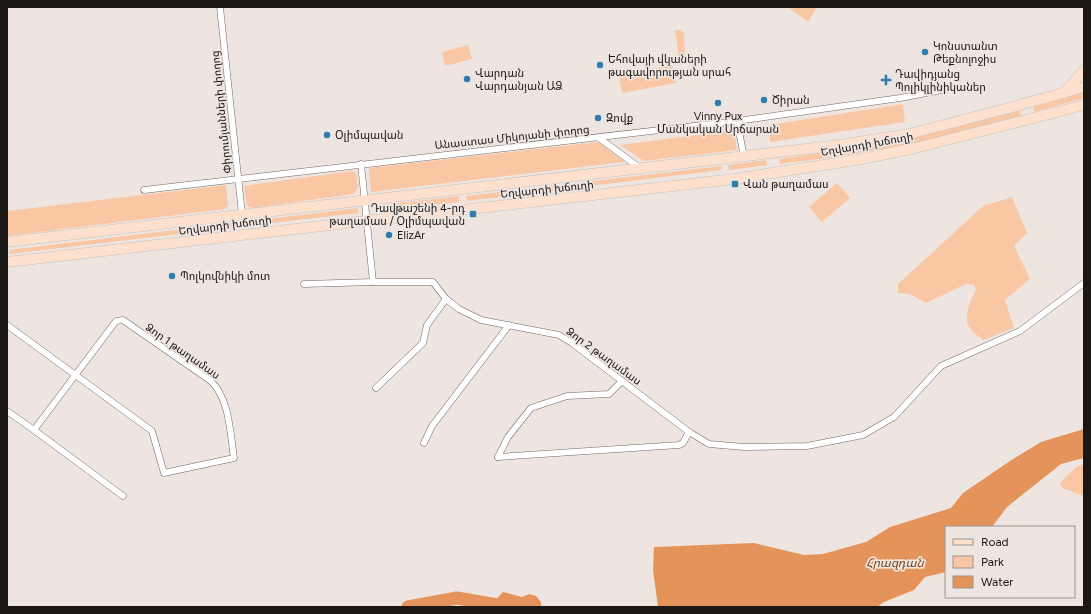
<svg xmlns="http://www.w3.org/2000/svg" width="1091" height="614" viewBox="0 0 1091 614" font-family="Figtree,'Noto Sans Armenian',sans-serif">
  <rect width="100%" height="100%" fill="#eee5e0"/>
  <g fill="#fac7a5">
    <path d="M788 7H812L816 9 808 22Z"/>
    <path d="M675 30H680L684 33 685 56 682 58H679Z"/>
    <path d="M468 45 472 59 445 66 442 52Z"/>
    <path d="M672 65 676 83 622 93 619 75Z"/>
    <path d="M1084 92V98L1034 112 1033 107Z"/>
    <path d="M903 104 905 122 770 142 769 125Z"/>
    <path d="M1020 110 1021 116C942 140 862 154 780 164L779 159 895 142Z"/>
    <path d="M734 130 737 150 644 161 620 145Z"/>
    <path d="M598 142 625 162 371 192 369 168Z"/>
    <path d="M766 160 767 165 729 170 728 165Z"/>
    <path d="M721 166V170L467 201 466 196Z"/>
    <path d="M352 171 356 173 358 187 354 194 252 208 247 206 244 186Z"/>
    <path d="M837 183 850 198 822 222 809 207Z"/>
    <path d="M226 185 228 205 225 209 7 236V211Z"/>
    <path d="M459 196V202L375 212 374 206Z"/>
    <path d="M1012 197 1027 233 1014 246 1030 279 1005 300 1014 328 983 340C979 336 971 332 969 327 963 316 971 299 976 290L974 285 966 284 926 303 910 294 898 293V284L983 206Z"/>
    <path d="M358 208V213L9 254V250Z"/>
    <path d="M1084 464V496L1062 488 1060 483 1076 467Z"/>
  </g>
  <g fill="#e4945a">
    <path d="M1084 429V458L1061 464 1007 507 992 527H946V572L925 577 914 590 884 602 877 607H658L653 570 654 547 754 543 804 555 823 554 866 542 890 527 951 508 963 493 1010 461 1041 442Z"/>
    <path d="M503 592 522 597 529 594 536 596 541 602V607H498L493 603Z"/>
  </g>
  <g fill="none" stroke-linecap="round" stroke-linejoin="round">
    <path stroke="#e4945a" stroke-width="13" d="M408 607 457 598 509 607"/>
    <defs>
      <g id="street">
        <path d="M220 7 242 214"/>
        <path d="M737 121 744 157"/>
        <path d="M599 138 640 168"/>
        <path d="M361 164 373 282H433L446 299 459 309 481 320 559 335 572 343 689 432 709 444 744 447 807 446 863 435 894 417 941 366 1020 331 1084 283"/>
        <path d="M144 190 737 121 900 98 952 88"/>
        <path d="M304 284 373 282"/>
        <path d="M7 325 152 431 164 473 234 458C230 433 230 400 211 381L123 320 116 321 34 430 123 496"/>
        <path d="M376 388 423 343 427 325 446 299"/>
        <path d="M7 411 34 430"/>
        <path d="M424 443 432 426 509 325"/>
        <path d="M498 457 679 445 683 443 689 432"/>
        <path d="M498 457 508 437 531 408 567 396 609 394 622 381"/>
      </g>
      <g id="primary">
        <path d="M1064 93 1084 70"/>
        <path d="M7 242 840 145 909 134 1009 108 1084 87"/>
        <path d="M7 262 734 179 862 159 915 148 1084 105"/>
      </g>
    </defs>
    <use href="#street" stroke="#706864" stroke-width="7"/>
    <use href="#primary" stroke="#c3c3c2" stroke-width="11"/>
    <use href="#street" stroke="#fff" stroke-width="6"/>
    <use href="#primary" stroke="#fde0cd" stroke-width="10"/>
  </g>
  <g fill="#327db0" stroke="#eee5e0" stroke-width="1.5">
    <circle cx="925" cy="52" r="4"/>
    <circle cx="600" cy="65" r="4"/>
    <circle cx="467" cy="79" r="4"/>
    <path d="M884 74h4v4h4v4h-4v4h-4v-4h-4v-4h4z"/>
    <circle cx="764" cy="100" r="4"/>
    <circle cx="718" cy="103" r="4"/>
    <circle cx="598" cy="118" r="4"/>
    <circle cx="327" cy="135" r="4"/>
    <rect x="731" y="180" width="8" height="8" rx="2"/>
    <rect x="469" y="210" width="8" height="8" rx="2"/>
    <circle cx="389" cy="235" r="4"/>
    <circle cx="172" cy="276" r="4"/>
  </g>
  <g text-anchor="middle" stroke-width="3.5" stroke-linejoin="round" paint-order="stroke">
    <g font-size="11" fill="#1a1715" stroke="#eee5e0" text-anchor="start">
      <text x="933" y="50">Կոնստանտ<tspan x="933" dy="13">Թեքնոլոջիս</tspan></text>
      <text x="608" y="63">Եհովայի վկաների<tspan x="608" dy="13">թագավորության սրահ</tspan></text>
      <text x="475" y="77">Վարդան<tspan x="475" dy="13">Վարդանյան ԱՁ</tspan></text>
      <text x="895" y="78">Դավիդյանց<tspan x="895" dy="13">Պոլիկլինիկաներ</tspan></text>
      <text x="772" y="104">Ծիրան</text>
      <text x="718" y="120" text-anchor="middle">Vinny Pux<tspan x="718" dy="13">Մանկական Սրճարան</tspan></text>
      <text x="606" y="122">Զովք</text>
      <text x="335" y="139">Օլիմպավան</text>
      <text x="743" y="188">Վան թաղամաս</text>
      <text x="465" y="212" text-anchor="end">Դավթաշենի 4-րդ<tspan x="465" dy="13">թաղամաս / Օլիմպավան</tspan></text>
      <text x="397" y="239">ElizAr</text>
      <text x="180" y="280">Պոլկովնիկի մոտ</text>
    </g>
    <g font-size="11" fill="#1a1715" stroke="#eee5e0">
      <text transform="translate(221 112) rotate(-96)" y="4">Փիրումյանների փողոց</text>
      <text transform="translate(512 137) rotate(-6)" y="4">Անաստաս Միկոյանի փողոց</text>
      <text transform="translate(867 144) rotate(-10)" y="4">Եղվարդի խճուղի</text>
      <text transform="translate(547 189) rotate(-6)" y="4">Եղվարդի խճուղի</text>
      <text transform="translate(225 225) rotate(-7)" y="4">Եղվարդի խճուղի</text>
      <text transform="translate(183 351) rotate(35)" y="4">Ձոր 1 թաղամաս</text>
      <text transform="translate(604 356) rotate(36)" y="4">Ձոր 2 թաղամաս</text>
    </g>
    <g font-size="12" font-style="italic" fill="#7a451b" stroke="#eee5e0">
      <text x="895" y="567">Հրազդան</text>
    </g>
  </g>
  <rect width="1091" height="614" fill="none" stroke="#1a1715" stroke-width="16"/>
  <rect x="945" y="526" width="130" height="72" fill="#eee5e0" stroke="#99938f"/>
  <rect x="953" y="539" width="20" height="6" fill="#fde0cd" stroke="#99938f"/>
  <text x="981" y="546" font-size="12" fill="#1a1715">Road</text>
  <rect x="953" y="556" width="20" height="12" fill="#fac7a5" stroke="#99938f"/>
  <text x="981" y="566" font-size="12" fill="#1a1715">Park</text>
  <rect x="953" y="576" width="20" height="12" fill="#e4945a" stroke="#99938f"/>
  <text x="981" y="586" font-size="12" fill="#1a1715">Water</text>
</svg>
